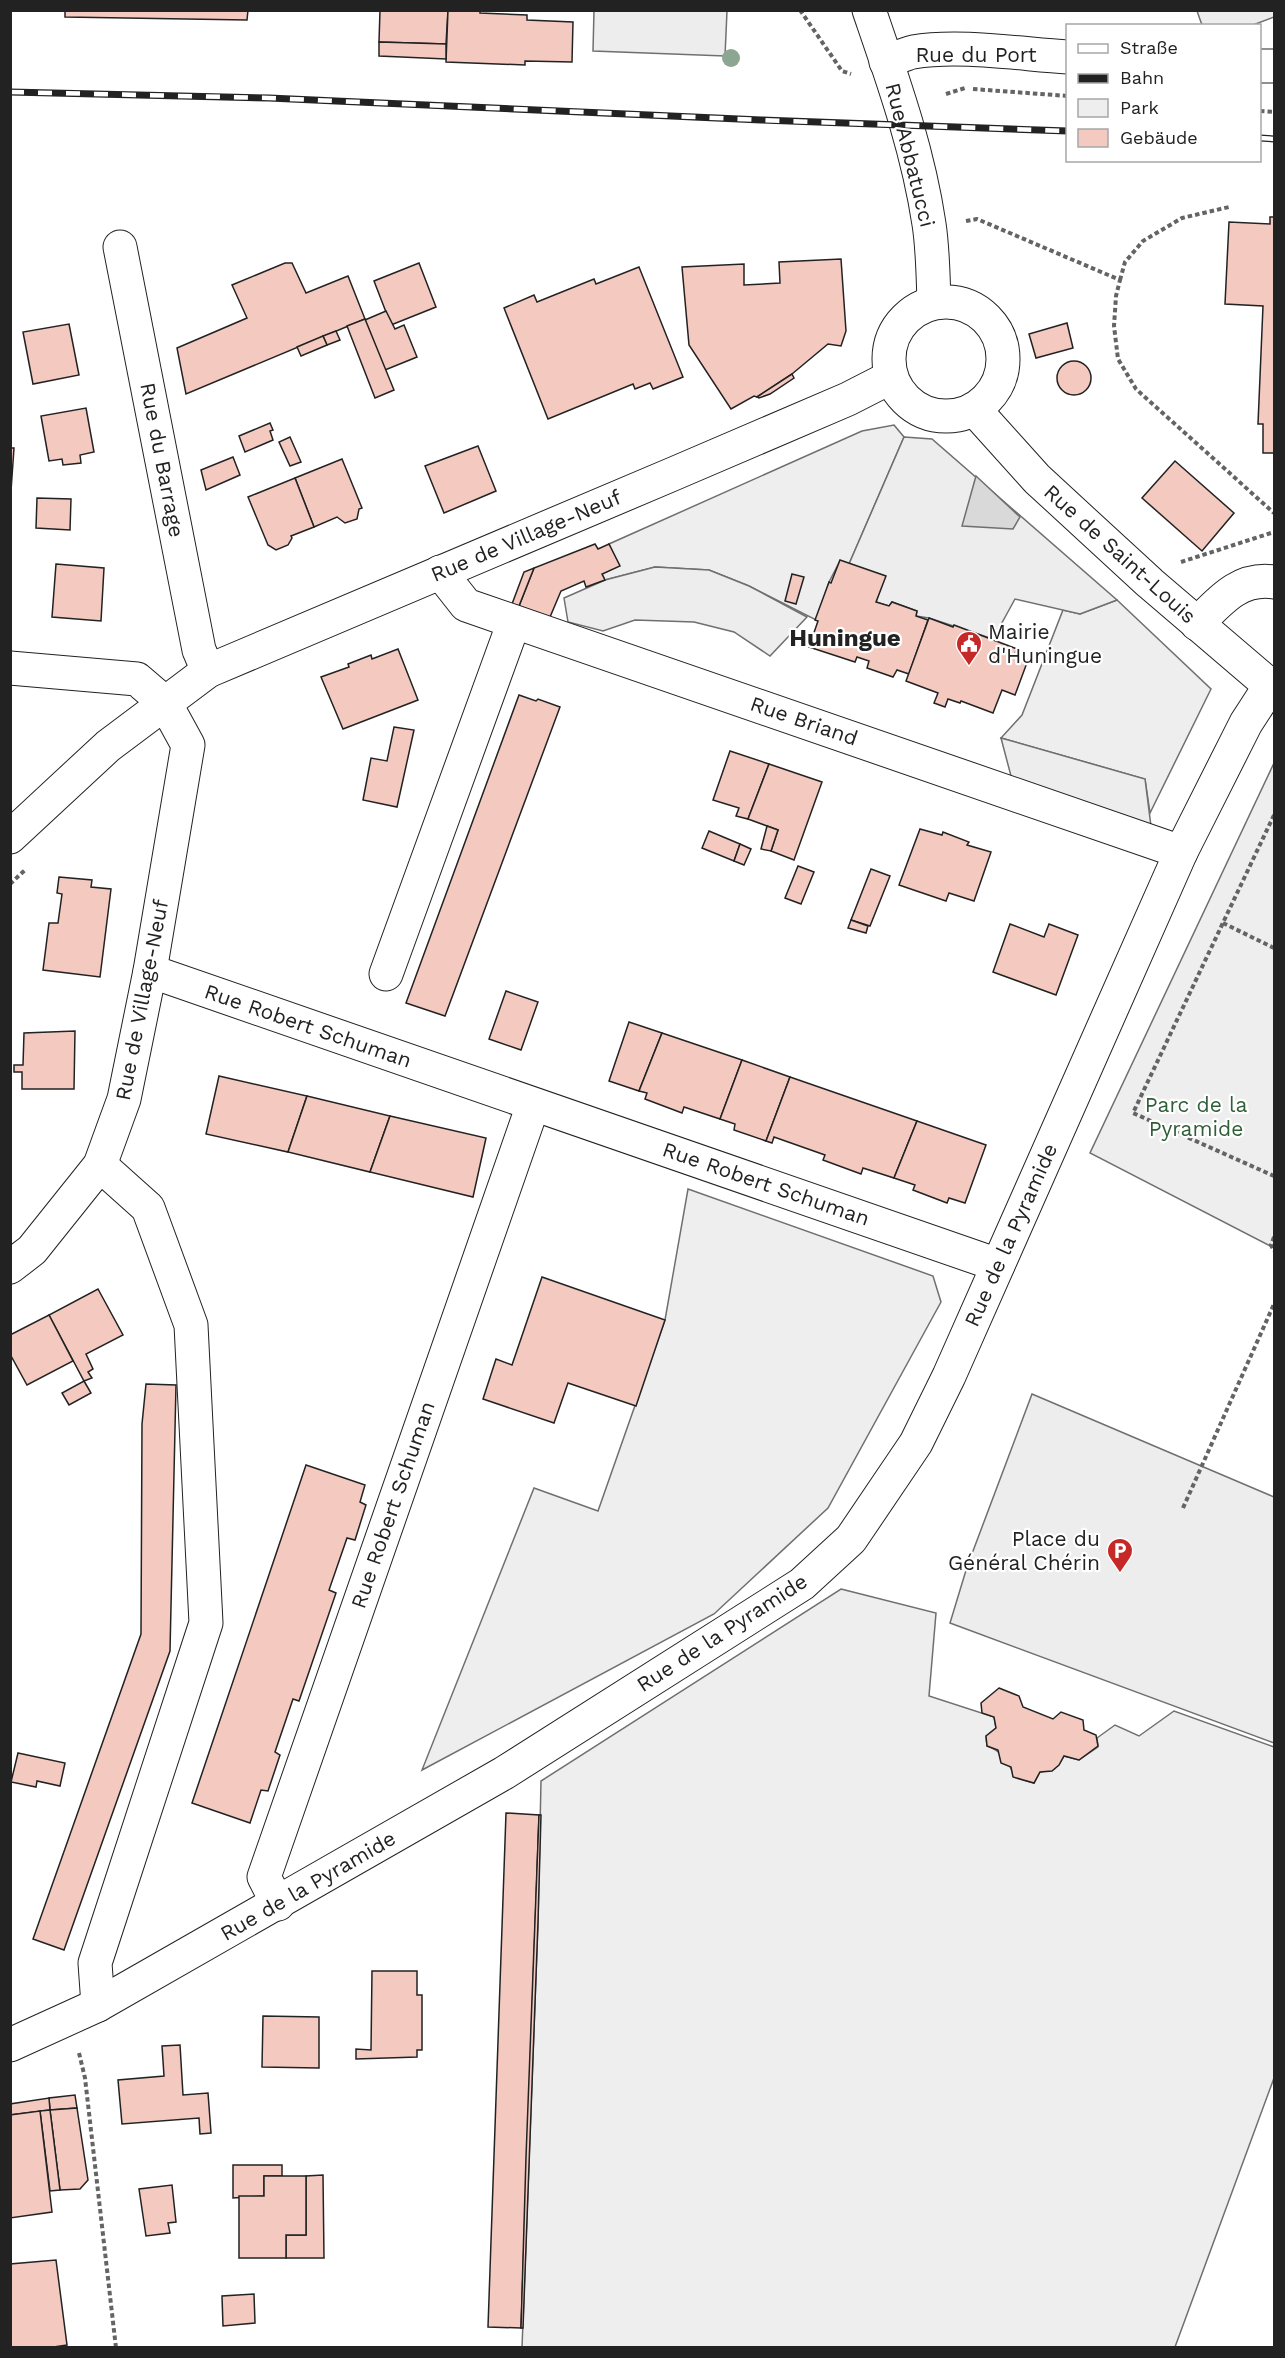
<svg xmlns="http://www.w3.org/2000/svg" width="1285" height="2358" viewBox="0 0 1285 2358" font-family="'Work Sans',sans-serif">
  <rect width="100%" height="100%" fill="#fff"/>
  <g fill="#eee" stroke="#6f6f6f" stroke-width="1.5">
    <path d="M894 425 904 437 849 564 840 561 829 582 818 621 749 586 709 570 655 567 605 580 602 574 619 566 609 544 862 431Z"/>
    <path d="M1117 600 1211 689 1150 813 1145 779 1001 738 1022 715 1063 610 1080 614Z"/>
    <path d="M1274 763V1248L1090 1153Z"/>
    <path d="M688 1189 933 1276 941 1302 828 1508 714 1614 422 1770 534 1488 598 1511 665 1320Z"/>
    <path d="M841 1589 936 1613 929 1696 994 1717 996 1728 986 1736 987 1746C1002 1751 1010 1762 1014 1777L1034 1783 1040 1772C1053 1770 1058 1768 1064 1756L1079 1760 1098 1747 1097 1738 1115 1725 1139 1736 1174 1711 1274 1747V2078L1175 2347 522 2348 538 1922 541 1781Z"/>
  </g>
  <g fill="#ededed" stroke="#6f6f6f" stroke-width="1.5">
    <path d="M594 11H727L725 56 593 51Z"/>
    <path d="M1197 11H1274V17L1253 25H1202Z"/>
    <path d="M904 437 932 439 1117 600 1080 614 1015 599 993 639 929 618 916 616 917 611 892 602 889 606 876 602 885 576 849 564Z"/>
    <path d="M655 567 709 570 749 586 807 617 770 656 734 632 694 622 635 620 603 631 568 622 564 598 605 580Z"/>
    <path d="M1001 738 1145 779 1153 842 1016 795Z"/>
    <path d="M1032 1394 1274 1497V1743L950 1623 967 1567Z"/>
  </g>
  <path fill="#d9d9d9" stroke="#6f6f6f" stroke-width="1.5" d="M976 476 1020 517 1013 529 962 526Z"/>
  <g fill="#f3c9c0" stroke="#222" stroke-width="1.5">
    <path d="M65 10H248L247 20 65 17Z"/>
    <path d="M380 10H448L446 44 379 42Z"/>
    <path d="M448 10H480V13L527 15V20L573 22 572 62 525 61V65L446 62Z"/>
    <path d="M379 42 446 44V59L379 56Z"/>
    <path d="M1270 217H1274V453H1263V424H1258L1263 306 1225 304 1229 222 1270 224Z"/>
    <path d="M841 259 846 331 841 346 828 344 792 374 757 397 754 396 731 409 689 345 682 267 744 264V285L780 283 779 262Z"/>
    <path d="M285 263H292L306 293 348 276 365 319 186 394 177 348 247 318 232 285Z"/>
    <path d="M419 263 436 307 391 325 374 281Z"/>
    <path d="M639 267 683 377 653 389 650 383 635 389 633 384 548 419 504 308 534 295 537 302 594 279 596 284Z"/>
    <path d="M386 311 395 329 404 325 417 357 385 370 365 320Z"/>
    <path d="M365 319 394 390 375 398 347 326Z"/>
    <path d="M1067 323 1073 348 1036 358 1029 334Z"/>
    <path d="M69 324 79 375 33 384 23 332Z"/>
    <path d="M336 331 340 340 327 345 323 336Z"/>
    <path d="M323 336 327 345 301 356 297 347Z"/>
    <circle cx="1074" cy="378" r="17"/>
    <path d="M792 374 794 378 770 394 759 398 757 397Z"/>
    <path d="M86 408 94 452 80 455 81 463 63 465 62 459 49 461 41 416Z"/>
    <path d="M270 423 273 430 270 431 273 440 245 452 239 436Z"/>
    <path d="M290 437 301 462 290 466 279 442Z"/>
    <path d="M478 446 496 491 444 513 425 466Z"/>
    <path d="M10 448H14L11 491H10Z"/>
    <path d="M233 457 240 475 206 490 201 470Z"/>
    <path d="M342 459 362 508 359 509 357 519 345 523 337 517 314 527 295 478Z"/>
    <path d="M1175 461 1234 513 1202 551 1142 498Z"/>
    <path d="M295 478 314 527 291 536 292 538 288 545 276 550 268 545 248 497Z"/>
    <path d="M37 498 71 499 70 530 36 528Z"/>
    <path d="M595 544 598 549 609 544 620 566 602 574 605 580 586 587 584 581 561 591 550 617 519 606 534 568Z"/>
    <path d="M840 560 886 576 876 602 889 606 892 602 917 611 916 616 928 620 909 674 897 670 893 677 867 668 869 661 857 657 855 662 809 647 818 621 815 620 829 582 831 583Z"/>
    <path d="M56 564 104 568 101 621 52 617Z"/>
    <path d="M534 568 519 606 512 604 524 572Z"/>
    <path d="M792 574 804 577 796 604 785 601Z"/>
    <path d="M929 618 953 627 954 625 1017 649 1014 655 1028 660 1015 695 1002 690 993 713 961 701 960 703 948 699 945 707 934 703 938 693 906 681Z"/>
    <path d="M398 649 418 700 343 729 321 677 349 667 348 664 371 655 372 659Z"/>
    <path d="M519 695 536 701 538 699 560 707 445 1016 406 1003Z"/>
    <path d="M394 727 414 730 397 807 363 800 371 758 387 761Z"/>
    <path d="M730 751 769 764 748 819 736 816 739 808 713 800Z"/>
    <path d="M769 764 822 782 794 860 771 851 778 830 748 819Z"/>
    <path d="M767 826 778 830 771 851 761 849Z"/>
    <path d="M920 829 942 835 943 832 969 842 967 845 991 852 974 901 949 893 946 901 899 885Z"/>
    <path d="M709 831 740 844 734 861 702 848Z"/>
    <path d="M740 844 751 849 744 865 734 861Z"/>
    <path d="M798 866 814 872 801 904 785 898Z"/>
    <path d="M871 869 890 876 870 926 851 920Z"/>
    <path d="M59 877 92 880 91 887 111 889 100 977 43 970 49 923H58L62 894 57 893Z"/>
    <path d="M851 920 868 926 866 933 848 928Z"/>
    <path d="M1010 924 1044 937 1049 924 1078 935 1056 995 993 972Z"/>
    <path d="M506 991 538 1002 521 1050 489 1039Z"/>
    <path d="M629 1022 662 1033 639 1091 609 1081Z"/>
    <path d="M75 1031 74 1089H22V1072H14V1065H23L24 1033Z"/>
    <path d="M662 1033 742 1060 720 1119 684 1107 682 1113 645 1099 647 1093 639 1091Z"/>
    <path d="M742 1060 790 1077 766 1141 734 1130 735 1124 720 1119Z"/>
    <path d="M219 1076 307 1096 288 1152 206 1134Z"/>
    <path d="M790 1077 917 1121 894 1178 863 1168 861 1174 823 1160 825 1155 774 1137 772 1143 766 1141Z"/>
    <path d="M307 1096 390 1116 370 1172 288 1152Z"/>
    <path d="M390 1116 486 1138 473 1197 370 1172Z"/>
    <path d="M917 1121 986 1145 965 1203 949 1198 947 1203 913 1190 915 1185 894 1178Z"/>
    <path d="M542 1277 665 1320 636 1406 568 1383 554 1423 483 1399 496 1359 512 1365Z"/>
    <path d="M98 1289 123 1335 86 1354 93 1369 88 1372 92 1378 84 1381 49 1315Z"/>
    <path d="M49 1315 73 1361 27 1385 10 1354V1335Z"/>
    <path d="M84 1381 91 1393 69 1405 62 1393Z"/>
    <path d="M146 1384 176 1385 170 1651 64 1950 33 1939 141 1634 142 1424Z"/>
    <path d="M306 1465 365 1485 360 1502 366 1505 355 1540 347 1538 329 1590 336 1593 299 1701 293 1699 275 1752 280 1755 268 1791 261 1790 250 1823 192 1803Z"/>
    <path d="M999 1688 1019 1696 1023 1707 1053 1719 1061 1712 1083 1720 1084 1730 1096 1735 1098 1746 1079 1760 1064 1756 1059 1765 1052 1771 1040 1772 1034 1783 1013 1777 1011 1767 1001 1763 998 1750 987 1746 986 1736 996 1728 994 1717 982 1713 981 1703Z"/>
    <path d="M18 1753 65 1763 60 1786 37 1781 36 1787 11 1782Z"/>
    <path d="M506 1813 539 1815 521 2328 488 2327Z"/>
    <path d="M539 1815H541L538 1922 523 2328H521L526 2157Z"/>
    <path d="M372 1971H417V1995H422V2050H417V2057L356 2059V2049L371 2050Z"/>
    <path d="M263 2016 319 2017V2068L262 2067Z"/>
    <path d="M180 2045 183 2095 208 2093 211 2133 200 2134 199 2118 122 2124 118 2080 164 2076 162 2046Z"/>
    <path d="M75 2095 77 2108 50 2110 49 2098Z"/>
    <path d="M49 2098 50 2110 10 2115V2104Z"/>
    <path d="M77 2108 88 2180 80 2189 60 2190 50 2110Z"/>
    <path d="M50 2110 60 2190 50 2191 40 2111Z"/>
    <path d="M40 2111 52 2212 10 2218V2115Z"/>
    <path d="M233 2165H282V2176H264V2196L233 2198Z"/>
    <path d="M323 2175 324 2258H286V2235H306V2176Z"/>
    <path d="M264 2176H306V2235H286V2258H239V2196H264Z"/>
    <path d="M172 2185 176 2222 168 2223 170 2233 146 2236 139 2189Z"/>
    <path d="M56 2260 67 2345 47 2348H10V2264Z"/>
    <path d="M254 2294 255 2323 223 2326 222 2296Z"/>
  </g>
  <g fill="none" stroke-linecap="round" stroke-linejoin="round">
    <defs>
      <g id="minor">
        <path d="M886 62C895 59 904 54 913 52 959 44 1020 54 1068 57"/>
        <path d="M1260 66H1274"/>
        <path d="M120 247 199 650 208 671"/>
        <path d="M440 572 466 605 1181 852"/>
        <path d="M1197 624C1220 601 1239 577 1274 582"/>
        <path d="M10 668 137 679 165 703 188 745 150 971 124 1099 100 1165 32 1250 10 1267"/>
        <path d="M10 837 108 746 208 671 673 474 848 399 891 377"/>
        <path d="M150 971 998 1265"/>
        <path d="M386 974 514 622"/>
        <path d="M278 1904 264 1877 533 1105"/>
        <path d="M98 2005 95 1963 206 1623 191 1325 148 1208 100 1165"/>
        <path d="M10 2045 98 2005 504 1773 802 1584 851 1539 916 1443 949 1376 1181 852 1246 723 1270 686"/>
      </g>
      <g id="major">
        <path d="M869 10C893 80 918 150 929 224 933 250 933 276 934 302"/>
        <circle cx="946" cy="359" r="57"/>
        <path d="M974 409 1037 479 1150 583 1274 689"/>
      </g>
    </defs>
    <use href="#minor" stroke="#222" stroke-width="35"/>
    <use href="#major" stroke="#222" stroke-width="35"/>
    <g stroke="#646464" stroke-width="4" stroke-dasharray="4.5 3" stroke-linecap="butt">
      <path d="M800 10 842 71 851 74"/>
      <path d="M973 89 1068 96"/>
      <path d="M946 94 965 88"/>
      <path d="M1260 111 1274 112"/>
      <path d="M966 221 977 219 1120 280 1116 296 1114 326 1118 359 1136 389 1274 513"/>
      <path d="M1120 280 1125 262 1143 241 1182 218 1229 207"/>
      <path d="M1181 562 1274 532"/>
      <path d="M1274 815 1133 1113 1274 1176"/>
      <path d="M10 884 25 870"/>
      <path d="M1223 923 1274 948"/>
      <path d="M1274 1237 1271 1245 1274 1251"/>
      <path d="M1183 1508 1274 1304"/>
      <path d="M79 2053 85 2078 116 2348"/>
    </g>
    <use href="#minor" stroke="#fff" stroke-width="33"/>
    <use href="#major" stroke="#fff" stroke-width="33"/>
    <defs>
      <g id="rail">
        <path d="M10 92 269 98 761 120 1068 131"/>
        <path d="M1260 138 1274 139"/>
      </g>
    </defs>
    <use href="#rail" stroke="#222" stroke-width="7"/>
    <use href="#rail" stroke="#fff" stroke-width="4.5" stroke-dasharray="14" stroke-linecap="butt"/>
  </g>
  <circle fill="#8da692" cx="731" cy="58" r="9"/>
  <defs>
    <symbol id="civic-pin" viewBox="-11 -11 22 30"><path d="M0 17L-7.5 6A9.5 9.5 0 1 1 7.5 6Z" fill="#c62828" stroke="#fff"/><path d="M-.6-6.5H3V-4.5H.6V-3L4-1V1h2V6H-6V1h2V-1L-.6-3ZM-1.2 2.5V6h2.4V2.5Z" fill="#fff"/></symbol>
    <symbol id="parking-pin" viewBox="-11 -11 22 30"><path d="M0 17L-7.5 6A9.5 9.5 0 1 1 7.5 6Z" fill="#c62828" stroke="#fff"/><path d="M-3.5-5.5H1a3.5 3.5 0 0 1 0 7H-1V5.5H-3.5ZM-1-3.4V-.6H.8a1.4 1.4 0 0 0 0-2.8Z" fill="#fff"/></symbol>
  </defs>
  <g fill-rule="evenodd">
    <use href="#civic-pin" x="954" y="629" width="30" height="40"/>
    <use href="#parking-pin" x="1105" y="1536" width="30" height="40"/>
  </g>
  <g text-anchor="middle" stroke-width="4.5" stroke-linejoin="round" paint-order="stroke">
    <g font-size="21" fill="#222" stroke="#fff">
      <text x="976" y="62">Rue du Port</text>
      <text transform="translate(910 155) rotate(76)" y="7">Rue Abbatucci</text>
      <text transform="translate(162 460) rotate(79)" y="7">Rue du Barrage</text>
      <text transform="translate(526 536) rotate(-23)" y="7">Rue de Village-Neuf</text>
      <text transform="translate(1120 554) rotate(42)" y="7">Rue de Saint-Louis</text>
      <text transform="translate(804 721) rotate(19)" y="7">Rue Briand</text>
      <text transform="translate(142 1000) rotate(-79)" y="7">Rue de Village-Neuf</text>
      <text transform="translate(308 1026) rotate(19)" y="7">Rue Robert Schuman</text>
      <text transform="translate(766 1184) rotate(19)" y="7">Rue Robert Schuman</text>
      <text transform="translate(1011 1235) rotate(-66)" y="7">Rue de la Pyramide</text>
      <text transform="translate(393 1505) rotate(-71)" y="7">Rue Robert Schuman</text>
      <text transform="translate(722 1633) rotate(-33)" y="7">Rue de la Pyramide</text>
      <text transform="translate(308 1886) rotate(-30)" y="7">Rue de la Pyramide</text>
    </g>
    <g font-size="21" fill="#222" stroke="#fff" text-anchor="start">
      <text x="988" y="639">Mairie<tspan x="988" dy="24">d'Huningue</tspan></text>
      <text x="1100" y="1546" text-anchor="end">Place du<tspan x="1100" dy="24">Général Chérin</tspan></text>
    </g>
    <g font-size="21" fill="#2f5e38" stroke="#fff">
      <text x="1196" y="1112">Parc de la<tspan x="1196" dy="24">Pyramide</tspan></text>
    </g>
    <g font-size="24" font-weight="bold" fill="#222" stroke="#fff">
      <text x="845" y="646">Huningue</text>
    </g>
  </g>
  <rect width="1285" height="2358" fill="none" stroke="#222222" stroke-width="24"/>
  <rect x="1066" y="24" width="195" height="138" fill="#ffffff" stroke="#a7a7a7" stroke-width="1.5"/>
  <rect x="1078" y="44" width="30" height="9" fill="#ffffff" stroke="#a7a7a7" stroke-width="1.5"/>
  <text x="1120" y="54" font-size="18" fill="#222222">Straße</text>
  <rect x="1078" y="74" width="30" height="9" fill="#222222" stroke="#a7a7a7" stroke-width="1.5"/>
  <text x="1120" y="84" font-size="18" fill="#222222">Bahn</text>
  <rect x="1078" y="99" width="30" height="18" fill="#eeeeee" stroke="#a7a7a7" stroke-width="1.5"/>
  <text x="1120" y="114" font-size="18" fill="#222222">Park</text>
  <rect x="1078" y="129" width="30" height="18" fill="#f3c9c0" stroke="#a7a7a7" stroke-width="1.5"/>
  <text x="1120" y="144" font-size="18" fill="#222222">Gebäude</text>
</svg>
